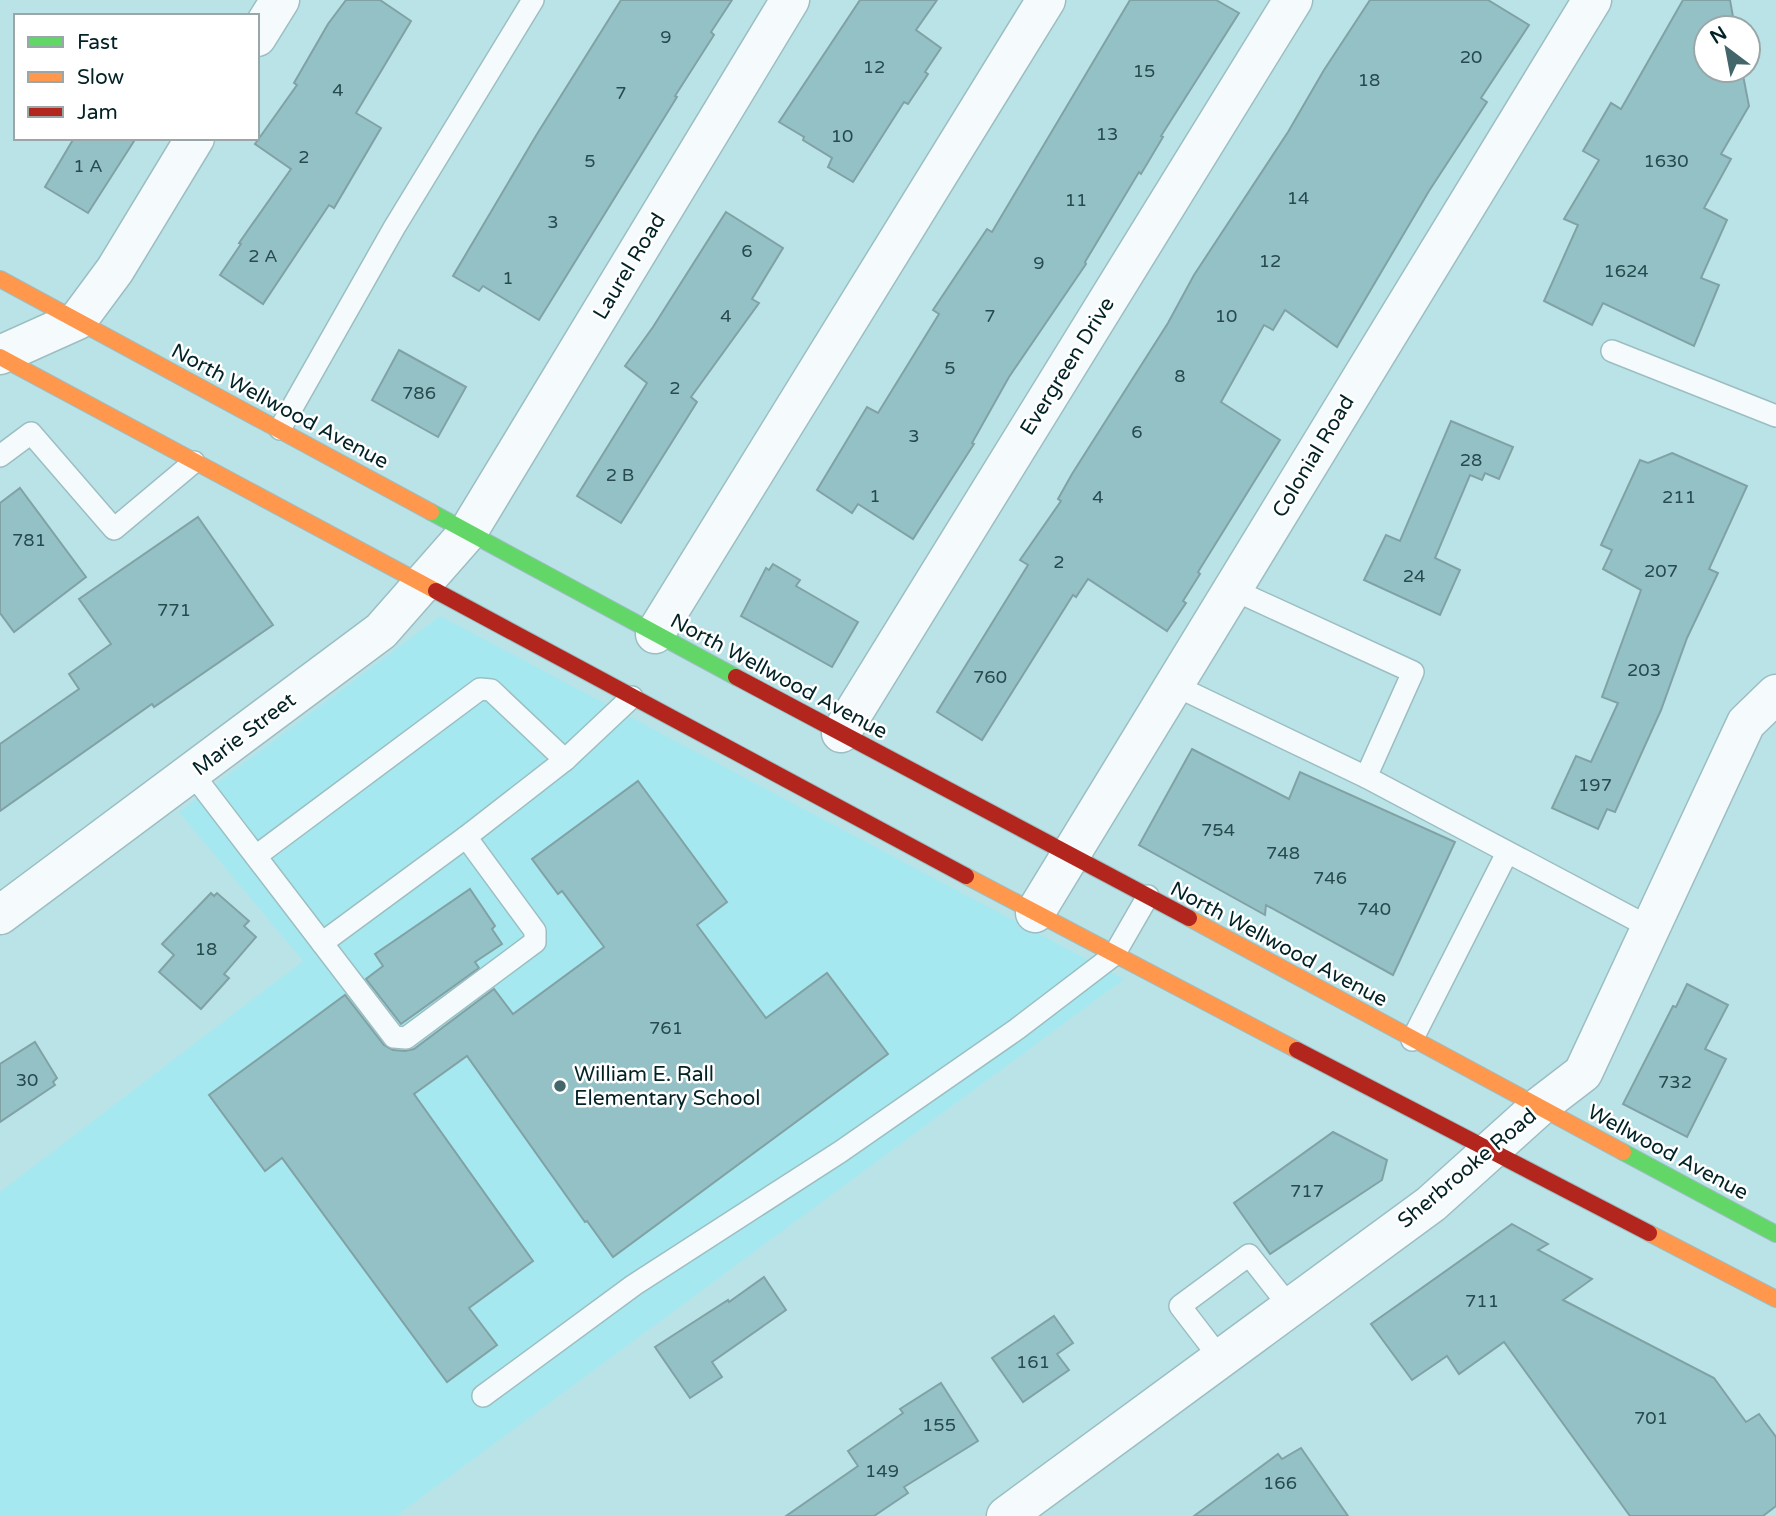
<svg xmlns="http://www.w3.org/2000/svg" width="1776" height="1516" viewBox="0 0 1776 1516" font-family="'Varela Round',sans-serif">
  <rect width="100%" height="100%" fill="#bae3e8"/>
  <path fill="#a5e8f0" d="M440 616 1124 979 396 1516H0V1192L303 961 179 812Z"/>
  <g fill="#94c1c6" stroke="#81a2a5" stroke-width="2">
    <path d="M346 0H380L411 21 356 113 381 128 334 208 329 205 263 304 220 275 241 244 239 243 291 169 255 144 297 85 294 83 328 24Z"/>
    <path d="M621 0H732L711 32 714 35 675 96 677 97 539 320 483 286 479 291 453 276 537 134Z"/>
    <path d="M860 0H937L916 30 941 48 925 72 928 74 908 104 904 102 853 182 828 167 832 158 803 140 804 137 779 122Z"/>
    <path d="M1130 0H1216L1239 13 1161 136 1163 137 1141 174 1139 172 1085 262 1086 264 1009 377 972 443 974 444 913 539 858 504 852 513 817 490 867 407 878 413 939 314 933 310 987 229 992 232Z"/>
    <path d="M1370 0H1488L1529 25 1481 98 1487 102 1429 191 1337 347 1285 310 1273 330 1264 325 1221 402 1280 440 1198 572 1200 574 1183 601 1186 603 1167 631 1088 579 1076 597 1073 595 982 740 937 712 1028 565 1020 560 1061 501 1058 499 1072 474 1168 323 1194 275 1288 132 1324 70Z"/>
    <path d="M1683 0H1730L1735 28H1706V70H1742L1749 106 1721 154 1731 159 1704 208 1727 220 1701 278 1719 285 1694 346 1603 303 1592 325 1544 301 1578 225 1564 219 1599 160 1583 151 1611 103 1621 109Z"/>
    <path d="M74 138H136L88 213 45 187Z"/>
    <path d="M726 212 783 248 752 299 759 303 691 397 697 402 621 523 577 496 647 383 625 366 653 327Z"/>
    <path d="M399 350 466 387 438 437 372 400Z"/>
    <path d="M1451 421 1513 447 1499 479 1485 473 1482 480 1470 475 1435 558 1460 570 1440 615 1364 580 1386 535 1400 541Z"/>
    <path d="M1672 453 1747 486 1709 569 1718 573 1687 638 1661 710 1615 812 1607 809 1598 829 1552 808 1576 756 1591 762 1618 703 1602 697 1641 590 1603 569 1612 550 1601 545 1640 460 1648 463Z"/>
    <path d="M20 488 86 577 14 632 0 613V503Z"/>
    <path d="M198 517 273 625 154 707 152 704 0 811V744L79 689 69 674 111 644 79 599Z"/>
    <path d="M773 564 800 580 796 586 858 622 832 667 741 616 766 568 769 570Z"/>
    <path d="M1192 749 1289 799 1300 772 1455 842 1393 975 1266 905 1265 915 1139 845Z"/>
    <path d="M638 781 727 902 697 925 766 1018 827 973 888 1054 613 1257 587 1221 585 1222 467 1056 414 1094 533 1261 469 1308 497 1345 447 1382 282 1158 265 1171 209 1095 345 995 384 1045 393 1050 405 1051 414 1049 494 989 513 1014 604 947 562 891 558 894 532 859Z"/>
    <path d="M470 889 495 926 492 929 502 944 475 962 479 968 401 1024 366 979 383 966 375 954Z"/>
    <path d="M211 893 214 896 217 893 249 921 244 926 256 937 224 974 229 978 201 1009 159 972 174 955 162 944Z"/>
    <path d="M1687 984 1728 1005 1705 1049 1726 1059 1687 1137 1623 1104 1673 1006 1676 1007Z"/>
    <path d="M35 1042 57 1078 53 1082 55 1085 0 1122V1064Z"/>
    <path d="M1333 1132 1387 1160 1382 1180 1270 1254 1234 1203Z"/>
    <path d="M1512 1224 1548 1244 1538 1250 1592 1279 1563 1300 1714 1378 1746 1422 1759 1414 1776 1437V1506L1763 1516H1630L1504 1342 1459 1374 1447 1356 1412 1380 1371 1324Z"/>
    <path d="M764 1277 786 1310 712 1362 722 1377 690 1398 655 1347 728 1300 729 1302Z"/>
    <path d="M1054 1316 1073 1343 1057 1354 1069 1370 1023 1402 992 1358Z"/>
    <path d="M941 1383 978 1441 904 1487 908 1493 874 1516H786L858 1466 848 1451 903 1413 900 1409Z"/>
    <path d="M1301 1448 1348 1516H1194L1278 1454 1282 1459Z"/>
  </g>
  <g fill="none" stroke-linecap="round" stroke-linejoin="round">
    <defs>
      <g id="lane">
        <path d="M1612 351 1776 416"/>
        <path d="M280 429 394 228 533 0"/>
        <path d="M0 456 31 433 114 529 194 462"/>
        <path d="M1232 589 1413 672 1366 777"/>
        <path d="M1174 685 1366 777 1651 928"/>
        <path d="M192 773 394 1037 406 1038 535 942V931L466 837"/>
        <path d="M256 856 480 689 491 690 565 760"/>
        <path d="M322 943 466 837 565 760 632 697"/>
        <path d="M1412 1040 1507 853"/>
        <path d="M1220 1358 1180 1306 1249 1255 1290 1307"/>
        <path d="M483 1396 634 1285 840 1152 1017 1029 1114 955 1148 896"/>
      </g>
      <g id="street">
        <path d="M257 37 280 0"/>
        <path d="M0 355 78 320 115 270 195 138"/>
        <path d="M655 634 1046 0"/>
        <path d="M841 733 1293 0"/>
        <path d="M1035 913 1592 0"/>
        <path d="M0 915 381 631 468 532 790 0"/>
        <path d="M1006 1516 1431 1204 1540 1106 1583 1073 1746 723 1776 694"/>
      </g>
      <g id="fast">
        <path d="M431 512 736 677"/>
        <path d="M1623 1152 1776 1234"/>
      </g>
      <g id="slow">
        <path d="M0 279 431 512"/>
        <path d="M0 357 436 591"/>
        <path d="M966 876 1297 1050"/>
        <path d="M1189 918 1623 1152"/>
        <path d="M1649 1233 1776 1299"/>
      </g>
      <g id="jam">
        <path d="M436 591 966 876"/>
        <path d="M736 677 1189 918"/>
        <path d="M1297 1050 1649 1233"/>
      </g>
    </defs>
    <use href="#lane" stroke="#9cbec2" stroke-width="24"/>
    <use href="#street" stroke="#9cbec2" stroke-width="41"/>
    <use href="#fast" stroke="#9cbec2" stroke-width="18"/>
    <use href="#slow" stroke="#9cbec2" stroke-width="18"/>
    <use href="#jam" stroke="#9cbec2" stroke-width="18"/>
    <use href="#lane" stroke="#f5fbfc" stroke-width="21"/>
    <use href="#street" stroke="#f5fbfc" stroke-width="38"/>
    <use href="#fast" stroke="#63d668" stroke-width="16"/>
    <use href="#slow" stroke="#ff974d" stroke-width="16"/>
    <use href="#jam" stroke="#b3261e" stroke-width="16"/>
  </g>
  <circle fill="#42666a" stroke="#fff" stroke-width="2.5" cx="560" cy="1086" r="7"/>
  <g text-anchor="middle" stroke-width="5" stroke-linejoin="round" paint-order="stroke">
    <g font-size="18" fill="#264a4e">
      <text x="666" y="43">9</text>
      <text x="1471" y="63">20</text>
      <text x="874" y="73">12</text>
      <text x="1144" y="77">15</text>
      <text x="1369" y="86">18</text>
      <text x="338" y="96">4</text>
      <text x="621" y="99">7</text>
      <text x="1107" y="140">13</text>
      <text x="842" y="142">10</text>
      <text x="304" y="163">2</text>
      <text x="590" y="167">5</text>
      <text x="1666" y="167">1630</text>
      <text x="88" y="172">1 A</text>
      <text x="1298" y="204">14</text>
      <text x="1076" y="206">11</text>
      <text x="553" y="228">3</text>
      <text x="747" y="257">6</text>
      <text x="263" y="262">2 A</text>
      <text x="1270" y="267">12</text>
      <text x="1039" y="269">9</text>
      <text x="1626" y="277">1624</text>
      <text x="508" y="284">1</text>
      <text x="726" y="322">4</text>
      <text x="990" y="322">7</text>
      <text x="1226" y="322">10</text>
      <text x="950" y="374">5</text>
      <text x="1180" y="382">8</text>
      <text x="675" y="394">2</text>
      <text x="419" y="399">786</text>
      <text x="1137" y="438">6</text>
      <text x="914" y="442">3</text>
      <text x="1471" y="466">28</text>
      <text x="620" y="481">2 B</text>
      <text x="875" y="502">1</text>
      <text x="1098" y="503">4</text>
      <text x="1679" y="503">211</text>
      <text x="29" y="546">781</text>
      <text x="1059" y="568">2</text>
      <text x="1661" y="577">207</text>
      <text x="1414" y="582">24</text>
      <text x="174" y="616">771</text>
      <text x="1644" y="676">203</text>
      <text x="990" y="683">760</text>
      <text x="1595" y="791">197</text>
      <text x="1218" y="836">754</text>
      <text x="1283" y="859">748</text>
      <text x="1330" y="884">746</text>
      <text x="1374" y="915">740</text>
      <text x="206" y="955">18</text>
      <text x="666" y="1034">761</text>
      <text x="27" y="1086">30</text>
      <text x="1675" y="1088">732</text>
      <text x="1307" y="1197">717</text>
      <text x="1482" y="1307">711</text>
      <text x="1033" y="1368">161</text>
      <text x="1651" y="1424">701</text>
      <text x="939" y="1431">155</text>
      <text x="882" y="1477">149</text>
      <text x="1280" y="1489">166</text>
    </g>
    <g font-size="21" fill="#022226" stroke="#fff">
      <text transform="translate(629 266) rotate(-59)" y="7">Laurel Road</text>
      <text transform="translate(1067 366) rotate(-58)" y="7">Evergreen Drive</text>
      <text transform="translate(280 406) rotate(28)" y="7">North Wellwood Avenue</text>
      <text transform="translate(1313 456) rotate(-59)" y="7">Colonial Road</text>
      <text transform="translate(779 676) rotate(28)" y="7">North Wellwood Avenue</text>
      <text transform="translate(244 734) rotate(-37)" y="7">Marie Street</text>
      <text transform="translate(1279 944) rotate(28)" y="7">North Wellwood Avenue</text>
      <text transform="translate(1668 1152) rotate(28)" y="7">Wellwood Avenue</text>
      <text transform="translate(1467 1168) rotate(-40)" y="7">Sherbrooke Road</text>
    </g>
    <g font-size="21" fill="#022226" stroke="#fff" text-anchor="start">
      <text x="574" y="1081">William E. Rall<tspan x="574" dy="24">Elementary School</tspan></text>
    </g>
  </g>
  <rect x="14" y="14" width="245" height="126" fill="#ffffff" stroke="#9aa7a8" stroke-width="2"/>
  <rect x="28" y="37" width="35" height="10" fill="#63d668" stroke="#9aa7a8" stroke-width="2"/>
  <text x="77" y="49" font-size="21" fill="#022226">Fast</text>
  <rect x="28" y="72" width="35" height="10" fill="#ff974d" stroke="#9aa7a8" stroke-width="2"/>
  <text x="77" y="84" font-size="21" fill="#022226">Slow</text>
  <rect x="28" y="107" width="35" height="10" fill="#b3261e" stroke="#9aa7a8" stroke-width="2"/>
  <text x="77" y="119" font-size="21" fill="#022226">Jam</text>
  <g transform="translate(1727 49) rotate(328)"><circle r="33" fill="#ffffff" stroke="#9aa7a8" stroke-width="2"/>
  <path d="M0-5L12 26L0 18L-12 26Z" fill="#42666a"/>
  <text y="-10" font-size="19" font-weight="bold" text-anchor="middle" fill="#022226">N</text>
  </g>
</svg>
